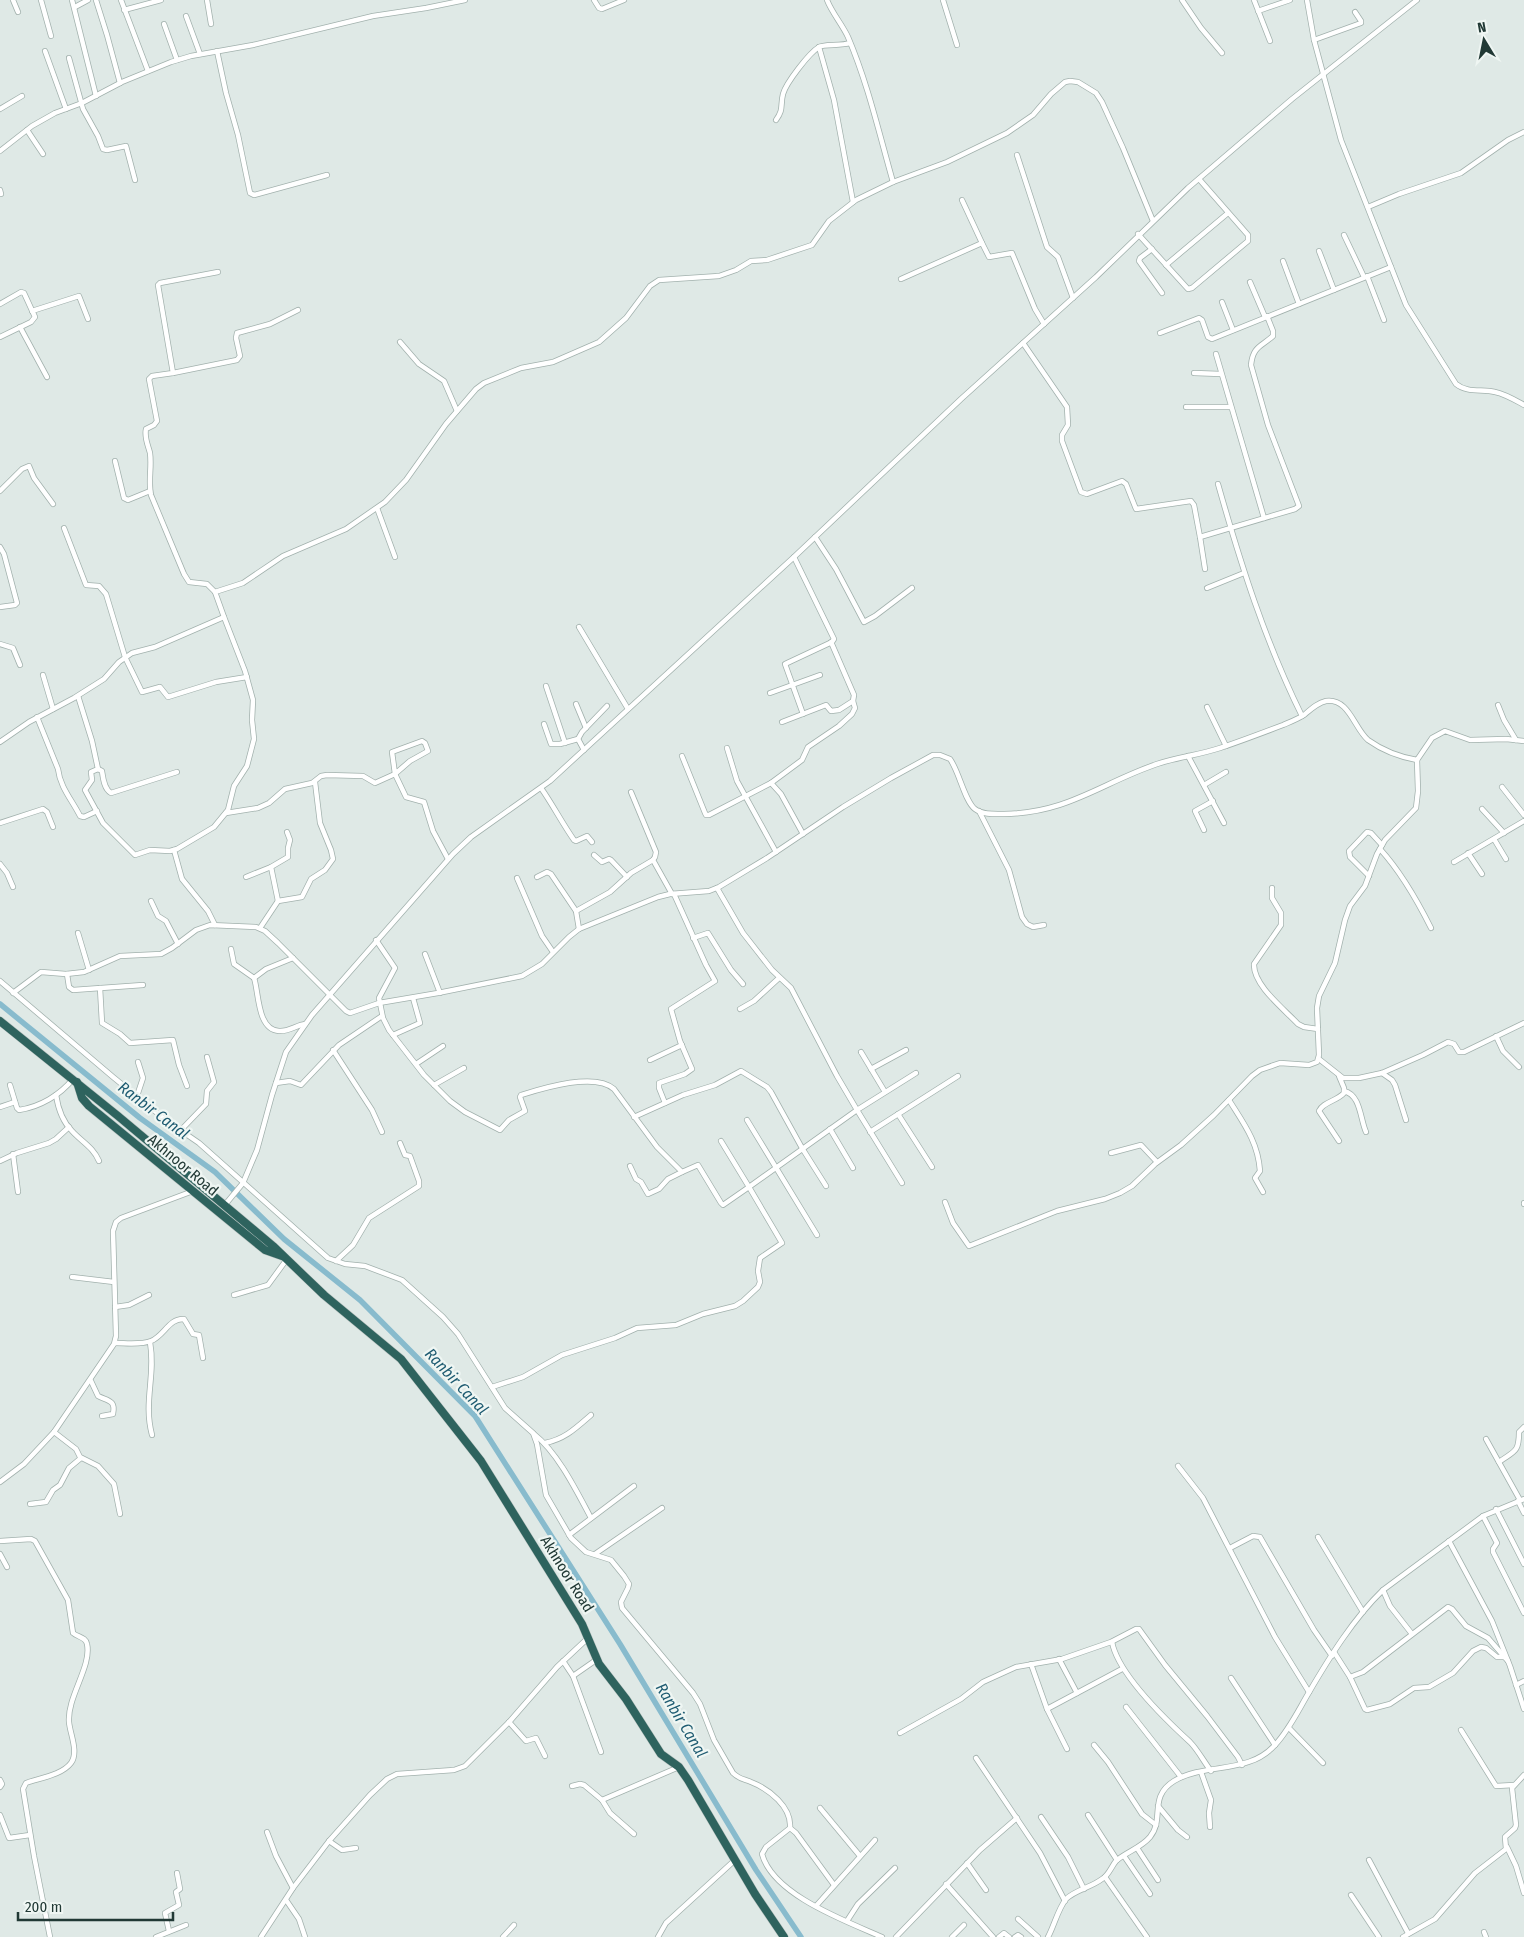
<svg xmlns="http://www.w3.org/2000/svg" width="1524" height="1937" viewBox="0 0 1524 1937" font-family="'Fira Sans Condensed',sans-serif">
  <rect width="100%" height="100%" fill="#dfe9e6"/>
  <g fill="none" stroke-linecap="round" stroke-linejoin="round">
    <path stroke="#88bbcd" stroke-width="5.5" d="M0 1004 140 1118 215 1172 284 1239 360 1300 475 1416 620 1644 756 1870 801 1937"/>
    <defs>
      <g id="street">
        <path d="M13 0 18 12"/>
        <path d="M41 0 51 36"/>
        <path d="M72 0 96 96"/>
        <path d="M96 0 107 35 120 83"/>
        <path d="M121 0 148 71"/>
        <path d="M207 0 211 24"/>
        <path d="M594 0 599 8 602 9 624 0"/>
        <path d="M827 0C832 13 842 24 848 37 868 84 879 133 893 182"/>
        <path d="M943 0 957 45"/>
        <path d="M1182 0 1201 28 1222 53"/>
        <path d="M1254 0 1270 41"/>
        <path d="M1307 0 1314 40 1341 140 1406 305 1456 384C1467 393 1482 389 1495 392 1505 394 1515 400 1524 405"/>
        <path d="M75 7 88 0"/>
        <path d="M124 10 161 0"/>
        <path d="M1258 11 1290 0"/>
        <path d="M186 16 200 54"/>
        <path d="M164 24 177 60"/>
        <path d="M1314 40 1361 23V21L1355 12"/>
        <path d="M819 47 834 100 853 202"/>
        <path d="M45 51 66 109"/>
        <path d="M217 51 226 93 238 135 250 193 254 195 327 175"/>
        <path d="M69 58 83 109 98 136 103 149 107 150 126 146 135 180"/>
        <path d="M0 109 22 96"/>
        <path d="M776 120C784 109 780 106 783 94 786 83 809 53 819 47 823 44 842 46 850 43"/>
        <path d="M27 130 43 154"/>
        <path d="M0 151 32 126 55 113 82 103 122 82 171 62 191 56 253 45 373 16 426 8 465 0"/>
        <path d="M1017 155 1047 247 1058 257 1073 298"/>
        <path d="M0 190 1 194"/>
        <path d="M962 200 982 243"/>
        <path d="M1368 207 1399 194 1461 173 1508 140 1524 132"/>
        <path d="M1138 234 1188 289 1192 288 1248 241V235L1199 179"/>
        <path d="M1344 235 1364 277"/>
        <path d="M1152 249 1140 258 1139 261 1162 293"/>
        <path d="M1319 251 1334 290"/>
        <path d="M1283 261 1299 304"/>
        <path d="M1166 265 1228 213"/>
        <path d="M1367 276 1384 320"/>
        <path d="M901 279 982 243 989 257 1012 253 1035 309 1044 324"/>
        <path d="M1250 282 1265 317"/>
        <path d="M1222 302 1233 330"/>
        <path d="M0 304 21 292 24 293 35 317 31 322 0 337"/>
        <path d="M32 311 79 296 88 319"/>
        <path d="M20 327 47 377"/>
        <path d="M1160 333 1199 318 1202 320 1208 337 1212 339 1391 267"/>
        <path d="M400 342 419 364 444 381 457 411"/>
        <path d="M1023 343 1067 407 1068 425 1062 435V441L1081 492 1087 494 1122 481 1126 484 1136 509 1191 501 1194 505 1200 537 1295 509 1299 506 1268 425 1251 365C1253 346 1261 347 1273 336V331L1267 316"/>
        <path d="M1216 354 1264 518"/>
        <path d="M173 373 237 360 240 356 236 338 237 333 270 324 298 310"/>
        <path d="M1194 373 1221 374"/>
        <path d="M1186 407H1231"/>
        <path d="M115 461 124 498 128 500 150 491"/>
        <path d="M1218 484C1241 565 1265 641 1302 716"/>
        <path d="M0 491 22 469 29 466 34 478 53 504"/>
        <path d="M377 508 395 557"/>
        <path d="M64 528 86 585 99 586 106 594 125 657 142 692 160 687 168 697 216 682 247 677"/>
        <path d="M815 537 836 569 864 622 875 616 912 588"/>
        <path d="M1200 537 1205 569"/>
        <path d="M0 547 4 554 17 603 15 605 0 607"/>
        <path d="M794 557 834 639 832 642 785 664 803 714"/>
        <path d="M1207 588 1244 573"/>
        <path d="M215 592 207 584 189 582 184 574 151 495C148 481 152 467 150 453 148 445 144 437 146 429L154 425 157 421 149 379 152 376 173 373 158 285 160 283 218 272"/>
        <path d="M579 627 628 709"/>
        <path d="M0 644 13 648 20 665"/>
        <path d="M43 675 53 709"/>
        <path d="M546 686 565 743"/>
        <path d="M770 693 820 675"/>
        <path d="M78 696 92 741 98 769 91 772 92 780 85 790 103 823 135 855 150 850 170 851 177 849 214 827 228 810 234 786 247 766 254 739 252 720 253 700 245 671 224 617"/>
        <path d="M576 704 586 728"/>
        <path d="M1498 705 1504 720 1516 740"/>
        <path d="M1207 707 1226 746"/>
        <path d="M37 717 58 769C60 787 72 800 80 816L84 817 97 811"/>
        <path d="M782 722 826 705 831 711 839 710 853 701 854 695 831 642"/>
        <path d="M544 724 551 744H560L578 739 584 750"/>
        <path d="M578 739 582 732 607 706"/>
        <path d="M422 741 425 743 428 751 410 761 395 774 392 752Z"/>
        <path d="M0 742 29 722 74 698 104 679 119 662 132 653 155 647 224 617 215 592 243 583 283 556 346 529 385 502 406 480 446 424 476 389 484 383 521 368 553 362 599 342 626 318 650 286 659 280 719 276 736 270 751 261 767 260 812 245 829 221 856 200 893 182 947 162 1007 133 1033 115 1051 94 1065 82 1070 81 1078 82 1096 93 1102 102 1123 148 1153 221"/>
        <path d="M727 748 737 781 776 852"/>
        <path d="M682 756 705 813 706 815H709L771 783 802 760 808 747 839 726 852 714 855 708 853 701"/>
        <path d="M1188 756 1224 823"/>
        <path d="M98 769 102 771C103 778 104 789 111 793L177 772"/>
        <path d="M771 783 781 794 803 834"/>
        <path d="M1204 785 1226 772"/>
        <path d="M1502 787 1524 815"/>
        <path d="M541 788C553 805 562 823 574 840L576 841 587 836 592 842"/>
        <path d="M631 792 656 852 655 857 653 860 672 894"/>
        <path d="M1482 809 1504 833"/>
        <path d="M979 811 1009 870 1022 917 1027 924 1033 927 1044 925"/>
        <path d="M226 813 258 808 269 803 285 789 312 783 321 776 327 775 363 776 375 783 395 774 406 797 424 802 433 831 448 859"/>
        <path d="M0 823 43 809 47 812 53 827"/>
        <path d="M1204 830 1195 811 1213 801"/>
        <path d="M1494 839 1506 859"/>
        <path d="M1380 849C1401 872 1417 900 1431 928"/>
        <path d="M174 850 182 879 208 911 215 925"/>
        <path d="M1468 853 1482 874"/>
        <path d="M594 855 602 862 609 859 611 860 627 877"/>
        <path d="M1454 862 1524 821"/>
        <path d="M0 864 7 873 13 887"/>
        <path d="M1369 876 1350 857 1349 851 1367 832 1371 833 1382 845"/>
        <path d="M246 877 271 867"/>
        <path d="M537 877 547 872 551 874 576 911 579 929"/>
        <path d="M517 878 542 936 553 952"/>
        <path d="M1272 888V898L1281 913V925L1254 964C1253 985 1284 1009 1298 1024L1304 1027 1318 1029"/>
        <path d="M151 901 158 916 166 921 178 944"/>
        <path d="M278 901 271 867 288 857V848L290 840 287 832"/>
        <path d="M576 911 610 892 631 873 653 860"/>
        <path d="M260 928 278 901 302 897 311 879 325 870 333 859 331 850 320 823 315 782"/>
        <path d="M78 933 89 970"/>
        <path d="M693 938 708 933 731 970 743 984"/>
        <path d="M376 940 395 968 379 998 383 1018 389 1030 424 1075 450 1101 465 1112 500 1130 509 1120 525 1111 520 1097 521 1095C544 1088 595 1072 614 1089L657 1147 682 1172 698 1165 721 1203 723 1205 749 1187 721 1141"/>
        <path d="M231 949 234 964 254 978C259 992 257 1030 279 1031 288 1032 297 1025 305 1024"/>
        <path d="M425 954 440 993"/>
        <path d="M67 974 69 987 73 990 143 985"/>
        <path d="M254 978 266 969 293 958"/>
        <path d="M0 981 113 1077 167 1121 199 1143 328 1258 345 1264 365 1266 402 1280 443 1317 458 1334 505 1408 533 1433 537 1444 546 1495 571 1538 586 1552 611 1560 624 1576 629 1584 628 1588 621 1602 622 1608 693 1693 700 1704 714 1740 733 1773C739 1779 744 1779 751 1782 769 1789 792 1807 790 1828L766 1847 762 1854C773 1895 846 1921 882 1937"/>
        <path d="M100 988 102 1023 120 1034 130 1043 173 1040 179 1065 187 1086"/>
        <path d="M13 993 41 972 66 974 84 972 120 956 161 954 172 948 196 930 210 925 256 927 265 931 278 943 346 1011 350 1013 379 1003 438 993 522 976 542 964 569 937 579 929 658 897 670 894 709 891 719 887 767 858 843 807 891 778 933 755H940L950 759C959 771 965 802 975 809 983 815 995 814 1004 814 1068 813 1101 783 1157 764 1178 757 1199 755 1220 748 1241 741 1262 733 1283 725 1290 722 1298 719 1304 715 1311 709 1317 703 1326 701 1349 698 1354 728 1368 740 1382 750 1400 757 1417 760L1432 738 1445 731 1470 740 1506 739 1524 741"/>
        <path d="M740 1009 754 1001 779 978"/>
        <path d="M393 1035 420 1023 413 998"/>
        <path d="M1496 1036 1503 1051 1519 1067"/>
        <path d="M333 1050 372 1110 382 1132"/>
        <path d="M861 1052 885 1092"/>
        <path d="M1319 1059 1343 1078H1359L1382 1073 1423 1055 1448 1042 1454 1044 1459 1052H1464L1524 1023"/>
        <path d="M650 1060 682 1045"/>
        <path d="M416 1064 443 1046"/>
        <path d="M871 1069 906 1050"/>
        <path d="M1382 1073 1392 1080 1395 1085 1406 1120"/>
        <path d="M276 1083 290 1081 301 1085 339 1045 382 1016"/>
        <path d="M10 1085 17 1108 19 1110C40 1107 60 1095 73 1079"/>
        <path d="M434 1085 464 1068"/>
        <path d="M1344 1091C1361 1095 1360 1119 1366 1132"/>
        <path d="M56 1095C58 1108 63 1122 72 1131 82 1142 93 1147 99 1161"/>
        <path d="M137 1096 143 1078 138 1062"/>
        <path d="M1229 1100C1244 1124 1258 1142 1260 1171L1255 1178 1263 1192"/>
        <path d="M665 1103 659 1088V1083L685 1074 692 1069 680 1041 671 1009 715 981 706 965 674 894"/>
        <path d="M0 1107 15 1102"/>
        <path d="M898 1114 932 1167"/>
        <path d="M634 1117 683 1095 715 1085 741 1071 767 1087 771 1092 802 1148 826 1186"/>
        <path d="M747 1120 817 1235"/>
        <path d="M830 1129 853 1168"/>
        <path d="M181 1130 206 1104 207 1091 214 1082 207 1057"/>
        <path d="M870 1132 958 1076"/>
        <path d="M1339 1141 1319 1111C1323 1102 1337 1101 1344 1093V1088L1339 1076"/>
        <path d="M1111 1153 1141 1145 1157 1162"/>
        <path d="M13 1154 18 1192"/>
        <path d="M0 1161 17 1153 49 1143 56 1139 69 1127"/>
        <path d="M630 1166 636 1179 641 1182 648 1194 659 1189 668 1179 682 1172"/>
        <path d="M902 1183 857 1110 916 1073"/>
        <path d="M945 1202 953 1223 969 1246 1057 1211 1105 1199 1120 1193 1132 1186 1155 1164 1181 1145 1214 1115 1252 1076 1260 1070 1280 1063 1309 1065 1317 1062 1319 1055 1317 1008 1319 996 1335 963 1345 920 1350 906 1365 886 1377 854 1385 840 1416 808 1418 791 1417 760"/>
        <path d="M1524 1203V1204"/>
        <path d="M224 1206 243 1183 257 1150 272 1095 286 1052 312 1015 453 854 471 837 550 781 794 557 961 399 1096 277 1188 188 1292 99 1417 0"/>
        <path d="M336 1261 353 1245 369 1218 419 1186V1181L410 1156 405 1155 400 1143"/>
        <path d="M72 1277 114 1282"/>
        <path d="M234 1295 268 1285 287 1259"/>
        <path d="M115 1307 129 1305 149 1295"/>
        <path d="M150 1342C156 1376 143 1401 152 1435"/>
        <path d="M115 1343C126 1343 141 1345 151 1341 164 1336 169 1318 184 1319L193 1334 199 1335 203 1358"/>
        <path d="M91 1381 98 1396C108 1401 116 1400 113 1414L102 1416"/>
        <path d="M492 1387 523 1377 562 1355 615 1338 637 1328 676 1325 703 1314 735 1306 743 1301 758 1287 760 1282 758 1271 760 1258 782 1243 749 1187 857 1110 837 1076 791 988 772 970 743 933 717 888"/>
        <path d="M54 1432 76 1449 80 1457 98 1466 114 1484 120 1514"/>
        <path d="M534 1434C558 1453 576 1490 591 1518"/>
        <path d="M1486 1439 1520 1500"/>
        <path d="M545 1443C565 1439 576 1428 591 1415"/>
        <path d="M1499 1462C1514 1451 1519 1453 1519 1432L1524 1427"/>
        <path d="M1178 1466 1203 1498 1275 1637 1309 1692"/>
        <path d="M0 1482 24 1464 54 1432 114 1344 116 1336 113 1231 116 1222 121 1218 193 1191"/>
        <path d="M1518 1501 1524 1513"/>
        <path d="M30 1504 46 1502 53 1490 60 1485 69 1468 81 1458"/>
        <path d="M1496 1509 1524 1564"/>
        <path d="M1483 1516 1497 1543 1493 1549V1552L1524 1613"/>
        <path d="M569 1535 634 1486"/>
        <path d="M1318 1537 1363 1612"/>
        <path d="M0 1541 31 1539 35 1541 68 1600 73 1633C77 1637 86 1637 87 1644 92 1666 67 1697 69 1722 70 1734 79 1752 71 1763 62 1775 40 1778 26 1783L23 1789 34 1856 50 1937"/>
        <path d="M1449 1541 1492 1621 1510 1666 1524 1709"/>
        <path d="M1230 1548 1253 1536 1260 1537 1314 1630 1332 1656"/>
        <path d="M0 1554 7 1567"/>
        <path d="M595 1554 662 1508"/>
        <path d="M1383 1590 1390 1606 1412 1634"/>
        <path d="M1112 1642C1118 1674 1166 1720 1190 1742 1198 1750 1204 1762 1211 1771"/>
        <path d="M1334 1652 1350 1677 1365 1709 1367 1710 1390 1704 1414 1688 1429 1687 1453 1673 1473 1651 1481 1647 1486 1648 1497 1657H1504"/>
        <path d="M1059 1659 1077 1693"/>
        <path d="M563 1661 573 1676 601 1752"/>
        <path d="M1031 1664 1047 1709 1067 1749"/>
        <path d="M573 1676 596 1660"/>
        <path d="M1350 1677 1363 1672 1448 1607 1452 1609 1466 1626 1488 1638 1508 1661"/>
        <path d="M1231 1678 1275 1745"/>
        <path d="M1516 1685 1524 1681"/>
        <path d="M1126 1707 1181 1777"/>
        <path d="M1047 1709 1122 1669"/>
        <path d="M509 1722 526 1741 536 1738 545 1756"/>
        <path d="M1289 1728 1323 1763"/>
        <path d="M1461 1730 1496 1786 1514 1785"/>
        <path d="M900 1733 961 1699 983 1682 1016 1667 1062 1659 1111 1642 1136 1629H1139L1165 1665 1207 1716 1238 1757 1242 1765"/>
        <path d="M1094 1745 1108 1762 1142 1814 1156 1825"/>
        <path d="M976 1758 1040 1853 1065 1901"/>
        <path d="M1201 1772 1211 1800 1209 1813 1210 1827"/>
        <path d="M0 1780 2 1784 0 1787"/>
        <path d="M572 1786 580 1784 584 1785 602 1800 610 1813 634 1834"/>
        <path d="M602 1800 679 1767"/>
        <path d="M1158 1806 1178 1830 1187 1837"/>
        <path d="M820 1808 860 1856"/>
        <path d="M0 1815 9 1838 30 1835"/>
        <path d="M1088 1815 1117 1860"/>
        <path d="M1041 1817 1068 1857 1084 1889"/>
        <path d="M790 1828 796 1833 834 1885"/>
        <path d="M267 1832 276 1856 293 1888"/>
        <path d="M329 1841 342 1850 356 1848"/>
        <path d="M1507 1847 1516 1866 1524 1893"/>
        <path d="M1137 1848 1158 1880"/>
        <path d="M1124 1856 1150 1894"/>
        <path d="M1369 1860 1408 1933"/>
        <path d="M967 1863 986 1890"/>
        <path d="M1105 1877 1147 1937"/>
        <path d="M946 1884 993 1937"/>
        <path d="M1351 1895 1379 1937"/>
        <path d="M286 1900 299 1919 305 1937"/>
        <path d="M816 1906 875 1840"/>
        <path d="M1018 1919 1038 1937"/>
        <path d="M847 1921 858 1904 895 1868"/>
        <path d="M169 1931 165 1913 179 1905 176 1892 180 1889 177 1873"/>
        <path d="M1484 1932 1486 1937"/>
        <path d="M156 1937 186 1925"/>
        <path d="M261 1937 293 1888 329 1841 370 1795 387 1779 397 1774 454 1770 465 1766 510 1721 557 1667 588 1638"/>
        <path d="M503 1937 514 1925"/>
        <path d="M658 1937 666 1923 735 1860"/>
        <path d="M896 1937 980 1850 1017 1818"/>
        <path d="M952 1937 964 1925"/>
        <path d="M999 1937 1004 1933 1009 1937"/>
        <path d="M1015 1937 1018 1935 1021 1937"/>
        <path d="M1048 1937C1054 1926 1058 1909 1066 1899 1075 1890 1092 1887 1102 1879 1109 1875 1111 1867 1116 1861 1126 1852 1141 1848 1150 1837 1165 1819 1148 1797 1174 1781 1206 1762 1248 1775 1275 1745 1289 1730 1298 1711 1308 1694 1329 1658 1353 1619 1383 1590L1483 1516 1524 1499"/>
        <path d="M1403 1937 1435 1919 1475 1873 1506 1849 1505 1837 1515 1828 1516 1825 1512 1788 1524 1775"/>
      </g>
      <g id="highway">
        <path d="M0 1021 118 1116 273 1246 324 1295 401 1359 481 1461 582 1624 599 1664 626 1699 661 1754 679 1767 688 1780 755 1894 784 1937"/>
        <path d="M77 1082 82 1098 89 1106 265 1250 282 1256"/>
      </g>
    </defs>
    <use href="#street" stroke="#a2b1ad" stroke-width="6"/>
    <use href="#highway" stroke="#bcc4c2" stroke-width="9"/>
    <use href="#street" stroke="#fff" stroke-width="4.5"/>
    <use href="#highway" stroke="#2e635e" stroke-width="8"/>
  </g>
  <g text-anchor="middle" stroke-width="4.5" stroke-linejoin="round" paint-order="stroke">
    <g font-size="15" fill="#213935" stroke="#eff6f3">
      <text transform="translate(183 1165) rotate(40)" y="5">Akhnoor Road</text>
      <text transform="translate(567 1574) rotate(58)" y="5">Akhnoor Road</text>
    </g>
    <g font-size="16" font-style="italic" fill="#1e5b71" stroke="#eff6f3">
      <text transform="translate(154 1110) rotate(37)" y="6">Ranbir Canal</text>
      <text transform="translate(457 1381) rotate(47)" y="6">Ranbir Canal</text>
      <text transform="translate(682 1720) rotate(59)" y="6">Ranbir Canal</text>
    </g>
  </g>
  <g transform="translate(1484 40) rotate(350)" stroke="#eff6f3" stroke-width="4" paint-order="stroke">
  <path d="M0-4L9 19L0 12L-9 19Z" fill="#213935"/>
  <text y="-8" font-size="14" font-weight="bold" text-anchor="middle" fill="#213935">N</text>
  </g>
  <path d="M18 1912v8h155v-8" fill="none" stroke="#213935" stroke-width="2.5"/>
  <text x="25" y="1912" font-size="15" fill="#213935" stroke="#eff6f3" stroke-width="4" paint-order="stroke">200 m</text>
</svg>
